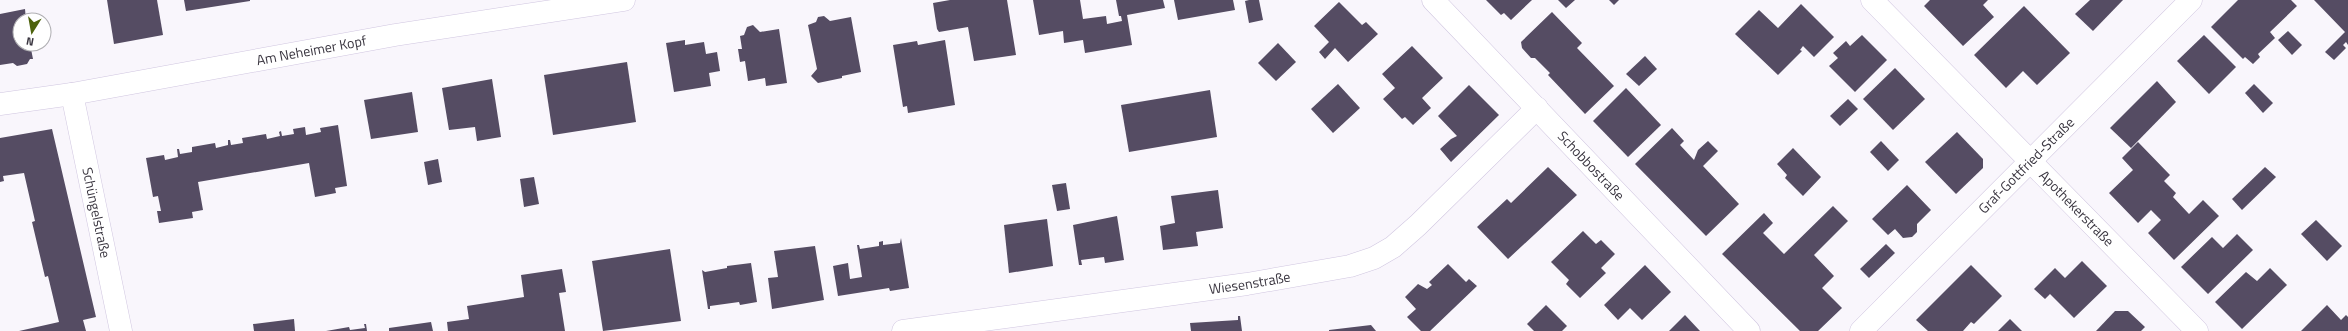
<svg xmlns="http://www.w3.org/2000/svg" width="2348" height="331" viewBox="0 0 2348 331" font-family="'Titillium Web',sans-serif">
  <rect width="100%" height="100%" fill="#f9f6fc"/>
  <g fill="#554c63">
    <path d="M107 0H157L163 35 114 44Z"/>
    <path d="M184 0H250V1L186 11Z"/>
    <path d="M1007 0 1016 55 974 61 968 27 939 32 937 29 933 3 950 0Z"/>
    <path d="M1033 0H1080L1083 19 1106 16 1107 24 1122 21 1121 16H1119L1116 0H1163L1165 8 1127 15 1132 45 1085 53 1083 40 1064 43 1063 31 1039 35Z"/>
    <path d="M1174 0H1233L1235 10 1178 20Z"/>
    <path d="M1249 0H1259L1263 20 1249 23 1245 1Z"/>
    <path d="M1486 0H1532L1511 20 1504 13 1501 15Z"/>
    <path d="M1558 0H1575L1566 8Z"/>
    <path d="M1609 0H1619L1614 5Z"/>
    <path d="M1930 0H1988L1983 5 1994 17 1963 46 1924 6Z"/>
    <path d="M2090 0H2123L2093 31 2075 14Z"/>
    <path d="M2238 0H2291L2297 6 2270 32 2275 38 2258 54 2260 57 2253 64 2245 57 2243 59 2211 27Z"/>
    <path d="M2314 0H2348V45L2346 42 2343 45 2346 48 2334 60 2325 52 2345 32Z"/>
    <path d="M1339 2 1362 25 1366 22 1378 34 1348 62 1335 48 1325 59 1319 52 1329 42 1314 26Z"/>
    <path d="M1801 4 1834 37 1814 57 1803 46 1800 50 1802 51 1778 75 1735 34 1759 10 1778 28Z"/>
    <path d="M2024 6 2070 53 2037 85 2023 71 2006 88 1974 55Z"/>
    <path d="M25 9 26 20H20V44H30L33 59H30L27 64 17 66 13 63 0 65V14Z"/>
    <path d="M1552 12 1582 43 1577 48 1614 86 1585 114 1548 75 1550 73 1535 58H1531L1522 48 1521 42Z"/>
    <path d="M824 16 830 21 851 17 861 72 842 76V78L818 83 811 76 817 69 808 25 816 22 818 17Z"/>
    <path d="M753 25 760 32 779 29 787 83 766 86 765 78 748 81 745 61 740 62 738 49H742L740 36 744 35 747 27Z"/>
    <path d="M2288 31 2302 45 2292 55 2278 40Z"/>
    <path d="M1862 35 1887 60 1855 92 1829 66 1838 58 1833 53 1846 41 1850 46Z"/>
    <path d="M2204 35 2236 67 2209 94 2177 61Z"/>
    <path d="M685 40V45L704 42 706 54 717 52 720 71 709 73 711 86 674 92 666 43Z"/>
    <path d="M945 40 955 105 908 113 907 106 903 107 893 45 917 41 918 45Z"/>
    <path d="M1278 43 1296 62 1276 81 1258 63Z"/>
    <path d="M1412 46 1443 78 1422 98 1431 108 1413 125 1405 117 1402 119 1383 99 1395 88 1382 74Z"/>
    <path d="M1645 56 1657 69 1639 86 1626 74Z"/>
    <path d="M627 62 636 122 553 135 544 75Z"/>
    <path d="M1895 68 1925 99 1893 130 1863 99Z"/>
    <path d="M492 79 501 137 477 141 475 127 449 130 442 88Z"/>
    <path d="M2157 81 2176 102 2131 148 2110 128Z"/>
    <path d="M1338 84 1360 108 1333 133 1311 109Z"/>
    <path d="M2254 84 2273 103 2263 113 2245 93Z"/>
    <path d="M1469 85 1499 115 1451 162 1440 149 1451 139 1457 136 1438 116Z"/>
    <path d="M1626 88 1661 125 1628 157 1593 121Z"/>
    <path d="M1210 90 1217 137 1129 152 1121 105Z"/>
    <path d="M412 92 418 132 371 139 364 100Z"/>
    <path d="M1848 99 1858 109 1840 126 1830 116Z"/>
    <path d="M338 125 347 186 335 188 336 193 315 197 309 163 198 182 203 210 192 212 193 218 159 223 157 211H161L158 196 153 197 146 158 164 155 165 160 178 157 177 149H179L180 154 192 152V147L215 143 216 148 228 145V140H230L231 145 243 143 242 138 266 134 267 139 280 136 279 132 281 131 282 136 294 134 293 129 305 127 306 135 321 132 320 128Z"/>
    <path d="M1672 128 1684 141 1680 145 1694 160 1698 150 1708 141 1718 151 1703 166 1739 204 1706 236 1635 164Z"/>
    <path d="M52 129 96 317 83 320 86 331H19L59 322 48 276 45 277 32 222 35 221 24 173 3 176 4 181 0 182V138Z"/>
    <path d="M1957 132 1983 159V168L1956 194 1925 162Z"/>
    <path d="M1881 141 1899 160 1888 171 1870 152Z"/>
    <path d="M2138 142 2170 175 2164 181 2176 193 2173 197 2189 214 2203 200 2219 216 2174 260 2148 233 2161 220 2151 210 2138 223 2109 193 2133 170 2122 158Z"/>
    <path d="M1793 148 1821 177 1803 196 1785 178 1787 175 1777 164Z"/>
    <path d="M438 159 442 182 428 185 424 162Z"/>
    <path d="M1548 167 1577 195 1508 259 1477 227 1507 199 1511 203Z"/>
    <path d="M2265 167 2276 177 2242 210 2232 199Z"/>
    <path d="M534 177 539 204 524 207 520 179Z"/>
    <path d="M1066 183 1070 209 1057 211 1052 185Z"/>
    <path d="M1907 185 1931 210 1917 224V232L1912 237 1903 238 1895 229 1888 235 1872 219Z"/>
    <path d="M1218 190 1223 228 1196 232 1198 246 1163 250 1160 226 1175 223 1171 196Z"/>
    <path d="M1833 206 1848 221 1814 255 1834 276 1822 288 1842 308 1818 331H1800L1722 254 1764 213 1773 223 1763 233 1784 254Z"/>
    <path d="M1117 216 1124 260 1105 263 1104 257 1081 260 1082 265H1079L1073 225Z"/>
    <path d="M1047 219 1053 266 1009 273 1004 225Z"/>
    <path d="M2316 220 2342 246 2327 261 2301 234Z"/>
    <path d="M1583 231 1596 244 1601 240 1615 254 1601 268 1606 273 1580 298 1566 284 1569 280 1551 262Z"/>
    <path d="M2237 234 2253 250 2208 294 2181 267 2212 237 2223 248Z"/>
    <path d="M901 238 909 288 890 291 889 288 838 296 833 266 848 263 850 279 862 277 857 245H859L860 249 879 246V242L883 241V245L900 243Z"/>
    <path d="M1886 244 1895 253 1869 278 1860 269Z"/>
    <path d="M815 246 824 300 772 309 768 278 778 277 774 251Z"/>
    <path d="M670 249 681 321 603 331 592 261Z"/>
    <path d="M2082 261 2107 286 2074 318 2050 294 2045 299 2034 289 2055 268 2065 278Z"/>
    <path d="M751 263 757 302 740 305 739 302 710 306V309H708L702 270 705 272 727 268V266Z"/>
    <path d="M1448 264 1466 282 1469 279 1477 286 1430 331H1421L1407 317 1416 309 1405 297 1418 284 1427 289 1432 285 1429 282Z"/>
    <path d="M1645 265 1671 292 1642 320 1630 308 1618 320 1604 305Z"/>
    <path d="M1971 265 2002 296 1974 324 1971 322 1963 331H1928L1916 320Z"/>
    <path d="M2270 268 2287 285 2242 329 2215 302 2246 272 2257 281Z"/>
    <path d="M562 269 566 292 559 293 565 331H448L447 322 469 319 467 306 524 297 521 275Z"/>
    <path d="M1546 305 1567 326 1562 331H1534L1527 324Z"/>
    <path d="M2327 305 2341 320 2346 315 2348 317V331H2301Z"/>
    <path d="M2115 311H2128L2145 327 2141 331H2096Z"/>
    <path d="M1685 315 1700 331H1669Z"/>
    <path d="M1238 316H1240L1242 331H1191L1190 323 1238 320Z"/>
    <path d="M294 319 295 331H254L253 324Z"/>
    <path d="M2010 319 2022 331H1998Z"/>
    <path d="M431 322 433 331H389V328Z"/>
    <path d="M364 324H366L367 331H326L349 327 350 330 365 328Z"/>
    <path d="M1371 325 1376 331H1329V330Z"/>
  </g>
  <g fill="none" stroke-linecap="round" stroke-linejoin="round">
    <defs>
      <g id="minor">
        <path id="s1" d="M1433 0 1749 331"/>
        <path id="s2" d="M1872 0 2197 331"/>
        <path id="s3" d="M72 94 121 331"/>
        <path id="s4" d="M0 104 72 94 395 35 624 0"/>
        <path id="s5" d="M903 331 1247 284 1350 266 1374 258 1393 247 1418 225 1537 108"/>
      </g>
      <g id="tertiary">
        <path id="s6" d="M1861 331 2191 0"/>
      </g>
    </defs>
    <use href="#minor" stroke="#d0c6e0" stroke-width="23"/>
    <use href="#tertiary" stroke="#d0c6e0" stroke-width="23"/>
    <use href="#minor" stroke="#fff" stroke-width="22"/>
    <use href="#tertiary" stroke="#fff" stroke-width="22"/>
  </g>
  <g text-anchor="middle" stroke-width="4" stroke-linejoin="round" paint-order="stroke">
    <g font-size="14" fill="#3a3640" stroke="#fff">
      <text dy="5" stroke="none"><textPath href="#s4" startOffset="316">Am Neheimer Kopf</textPath></text>
      <text dy="5" stroke="none"><textPath href="#s1" startOffset="229">Schobbostraße</textPath></text>
      <text dy="5" stroke="none"><textPath href="#s6" startOffset="234">Graf-Gottfried-Straße</textPath></text>
      <text dy="5" stroke="none"><textPath href="#s2" startOffset="292">Apothekerstraße</textPath></text>
      <text dy="5" stroke="none"><textPath href="#s3" startOffset="121">Schüngelstraße</textPath></text>
      <text dy="5" stroke="none"><textPath href="#s5" startOffset="350">Wiesenstraße</textPath></text>
    </g>
  </g>
  <g transform="translate(32 32) rotate(191)"><circle r="19" fill="#ffffff" stroke="#b0afb3"/>
  <path d="M0-3L7 15L0 10L-7 15Z" fill="#4d620d"/>
  <text y="-6" font-size="11" font-weight="bold" text-anchor="middle" fill="#3a3640">N</text>
  </g>
</svg>
